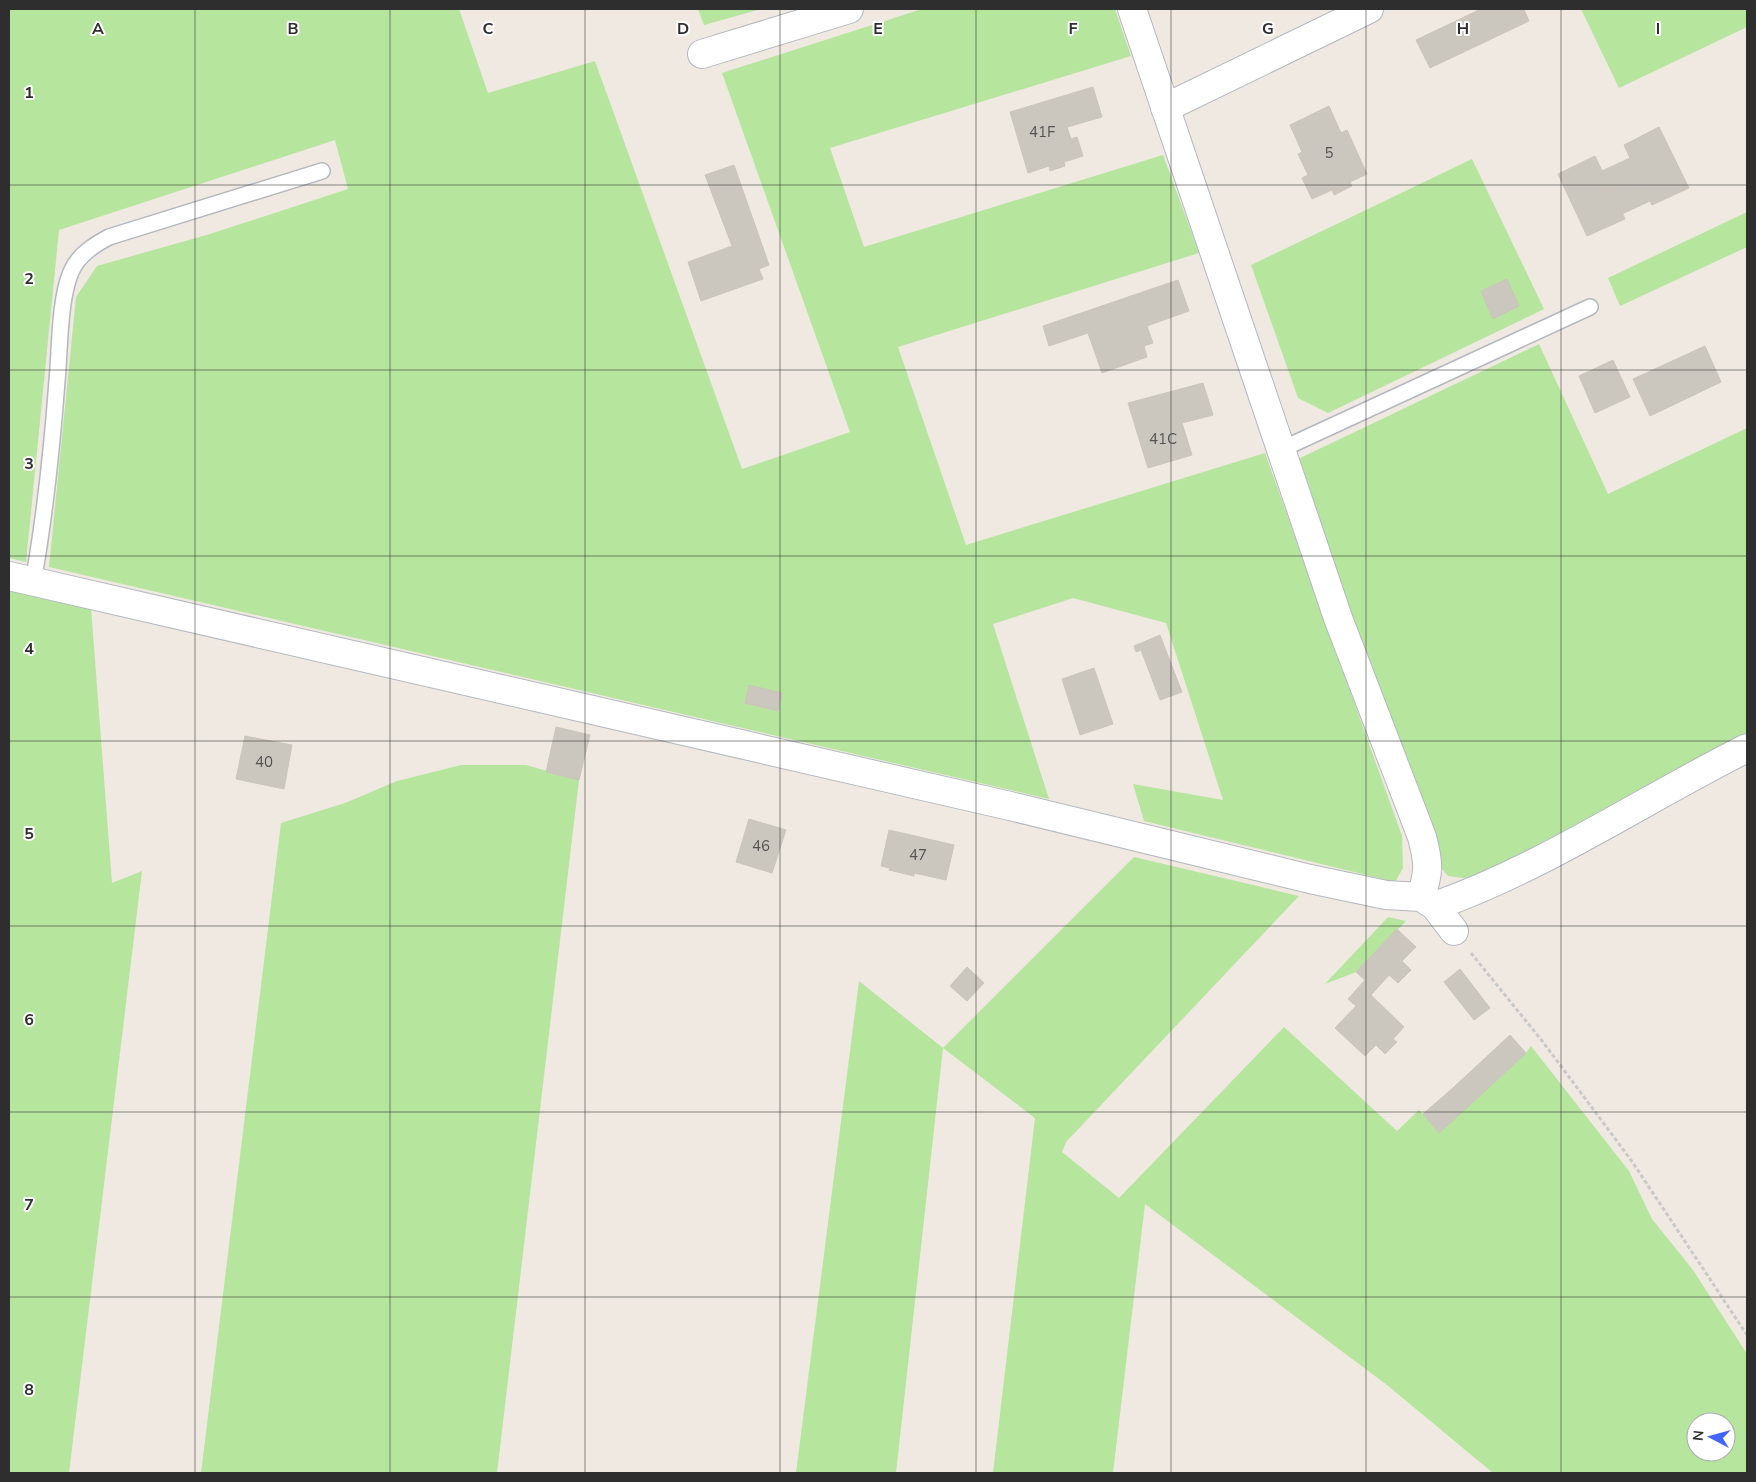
<svg xmlns="http://www.w3.org/2000/svg" width="1756" height="1482" viewBox="0 0 1756 1482" font-family="'Nunito Sans',sans-serif">
  <rect width="100%" height="100%" fill="#efe9e1"/>
  <g fill="#b6e59e" fill-rule="evenodd">
    <path d="M9 9H459L488 93 595 61 742 469 850 432 722 73 922 9H1115L1131 56 830 148 864 247 1163 155 1199 253 898 347 966 545 1265 453 1402 836 1403 868 1395 882 1144 821 1133 784 1223 800 1166 623 1073 598 993 624 1049 799 49 567 76 297 97 266 210 234 348 189 335 140 59 230 26 562 9 558Z"/>
    <path d="M698 9H761L704 25Z"/>
    <path d="M1581 9H1747V27L1619 88Z"/>
    <path d="M1472 159 1544 309 1328 413 1298 398 1251 265Z"/>
    <path d="M1747 212V247L1620 306 1608 278Z"/>
    <path d="M1539 344 1608 494 1747 428V734L1483 876 1463 878 1448 876 1442 869 1350 617 1296 460Z"/>
    <path d="M9 589 91 608 112 883 142 871 69 1473H9Z"/>
    <path d="M461 765H526L579 780 497 1473H201L281 823 345 803 397 781Z"/>
    <path d="M1134 857 1299 896 1066 1142 1062 1152 1119 1198 1284 1027 1397 1131 1419 1110 1439 1132 1526 1053 1531 1046 1629 1171 1652 1219 1693 1270 1747 1354V1473H1493L1387 1385 1145 1204 1113 1473H993L1035 1118 943 1048 896 1473H796L859 981 943 1048ZM1696 1422H1726V1452H1696Z"/>
    <path d="M1388 917 1406 921 1356 972 1325 984Z"/>
  </g>
  <g fill="#cbc7bf" stroke="#cbc5ba">
    <path d="M1481 9H1524L1529 21 1430 68 1416 40Z"/>
    <path d="M1093 87 1102 117 1067 127 1071 139 1077 137 1083 156 1064 162 1065 166 1050 171 1049 166 1028 173 1010 112Z"/>
    <path d="M1329 106 1341 133 1347 130 1367 174 1350 182 1352 186 1334 195 1332 190 1312 199 1302 178 1308 175 1298 154 1302 152 1290 125Z"/>
    <path d="M1659 127 1689 188 1652 205 1624 145Z"/>
    <path d="M1595 156 1625 219 1587 236 1558 174Z"/>
    <path d="M1630 158 1650 201 1622 214 1602 171Z"/>
    <path d="M734 165 769 265 759 269 763 279 701 301 688 262 732 246 705 175Z"/>
    <path d="M1507 279 1519 306 1493 319 1481 291Z"/>
    <path d="M1178 280 1189 311 1147 326 1153 343 1144 346 1147 357 1102 373 1088 333 1049 346 1043 326Z"/>
    <path d="M1705 346 1721 382 1650 416 1633 379Z"/>
    <path d="M1613 360 1630 397 1595 413 1579 376Z"/>
    <path d="M1203 383 1213 415 1182 423 1192 455 1148 468 1128 403Z"/>
    <path d="M1160 635 1182 692 1160 700 1141 650 1136 652 1134 646Z"/>
    <path d="M1094 668 1113 724 1080 735 1062 679Z"/>
    <path d="M749 685 782 693 778 711 745 703Z"/>
    <path d="M556 727 590 735 579 780 546 772Z"/>
    <path d="M245 736 292 745 284 789 236 779Z"/>
    <path d="M749 819 786 830 772 873 736 862Z"/>
    <path d="M889 830 954 845 946 880 914 873V876L889 870 890 868 881 866Z"/>
    <path d="M1397 929 1416 947 1402 961 1411 970 1398 983 1389 975 1371 995 1404 1027 1393 1039 1397 1042 1385 1054 1376 1045 1365 1056 1335 1028 1356 1006 1348 999 1365 980 1356 972Z"/>
    <path d="M967 967 984 983 967 1001 950 986Z"/>
    <path d="M1460 969 1490 1008 1474 1020 1444 982Z"/>
    <path d="M1510 1035 1526 1053 1470 1105 1454 1087Z"/>
    <path d="M1454 1087 1470 1105 1439 1133 1423 1114Z"/>
  </g>
  <g fill="none" stroke-linecap="round" stroke-linejoin="round">
    <defs>
      <g id="lane">
        <path d="M1280 450 1590 307"/>
        <path d="M33 582C45 516 52 448 57 381 60 350 59 300 71 272 78 255 94 245 109 237L322 171"/>
      </g>
      <g id="street">
        <path d="M1132 9 1338 618 1422 837C1429 863 1429 872 1421 897"/>
        <path d="M702 54 849 9"/>
        <path d="M1165 108 1369 9"/>
        <path d="M9 576 1010 806 1310 879 1386 895 1421 897 1435 906 1454 931"/>
        <path d="M1435 906C1545 867 1643 800 1747 748"/>
      </g>
    </defs>
    <use href="#lane" stroke="#b4b7c1" stroke-width="18"/>
    <use href="#street" stroke="#b4b7c1" stroke-width="30"/>
    <path stroke="#c9c9c9" stroke-width="3" stroke-dasharray="4 2.5" stroke-linecap="butt" d="M1471 953 1543 1042 1631 1160 1747 1335"/>
    <use href="#lane" stroke="#fff" stroke-width="15"/>
    <use href="#street" stroke="#fff" stroke-width="28"/>
  </g>
  <path fill="none" stroke="#2e2e2e" stroke-width="1" stroke-opacity="0.55" d="M195 9V1473M390 9V1473M585 9V1473M780 9V1473M976 9V1473M1171 9V1473M1366 9V1473M1561 9V1473M9 185H1747M9 370H1747M9 556H1747M9 741H1747M9 926H1747M9 1112H1747M9 1297H1747"/>
  <g text-anchor="middle" stroke-width="4" stroke-linejoin="round" paint-order="stroke">
    <g font-size="15" fill="#555452">
      <text x="1042" y="137">41F</text>
      <text x="1329" y="158">5</text>
      <text x="1163" y="444">41C</text>
      <text x="264" y="767">40</text>
      <text x="761" y="851">46</text>
      <text x="918" y="860">47</text>
    </g>
  </g>
  <g font-size="16" text-anchor="middle" font-weight="bold" fill="#2e2e2e" stroke="#fff" stroke-width="4" stroke-linejoin="round" paint-order="stroke">
    <text x="98" y="34">A</text>
    <text x="293" y="34">B</text>
    <text x="488" y="34">C</text>
    <text x="683" y="34">D</text>
    <text x="878" y="34">E</text>
    <text x="1073" y="34">F</text>
    <text x="1268" y="34">G</text>
    <text x="1463" y="34">H</text>
    <text x="1658" y="34">I</text>
    <text x="29" y="98">1</text>
    <text x="29" y="284">2</text>
    <text x="29" y="469">3</text>
    <text x="29" y="654">4</text>
    <text x="29" y="839">5</text>
    <text x="29" y="1025">6</text>
    <text x="29" y="1210">7</text>
    <text x="29" y="1395">8</text>
  </g>
  <rect width="1756" height="1482" fill="none" stroke="#2e2e2e" stroke-width="20"/>
  <g transform="translate(1711 1437) rotate(276)"><circle r="24" fill="#ffffff" stroke="#ababab"/>
  <path d="M0-4L9 19L0 12L-9 19Z" fill="#4264fb"/>
  <text y="-8" font-size="14" font-weight="bold" text-anchor="middle" fill="#2e2e2e">N</text>
  </g>
</svg>
